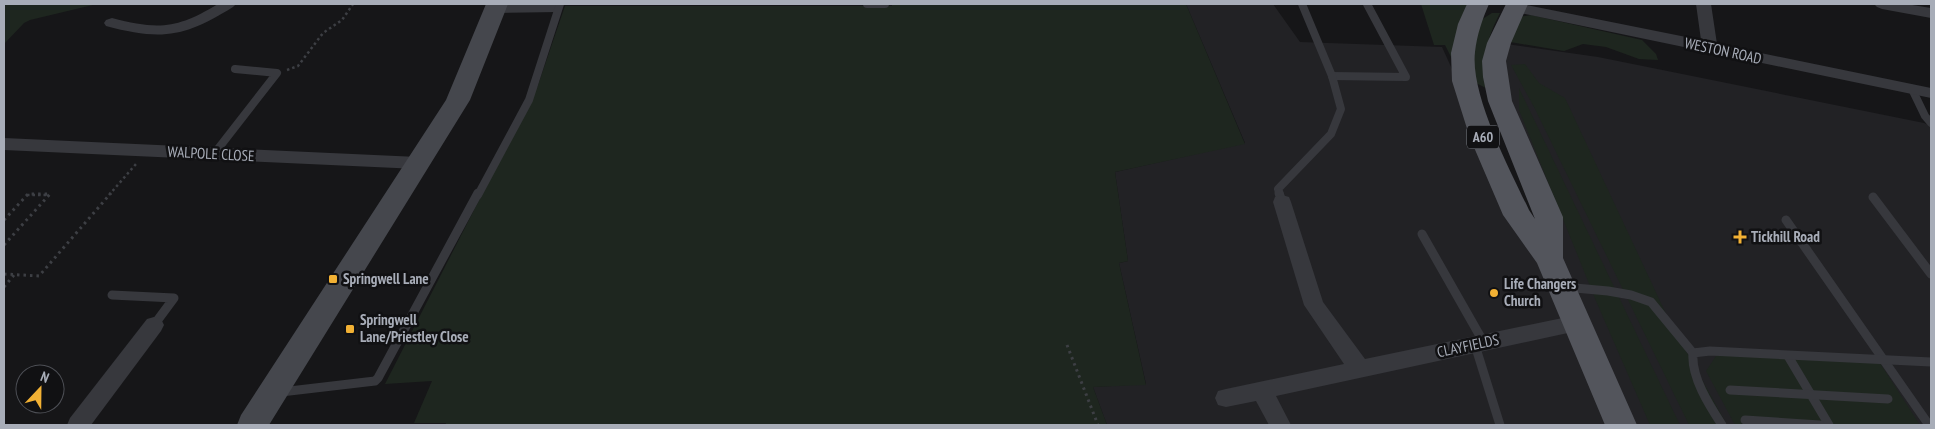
<svg xmlns="http://www.w3.org/2000/svg" width="1935" height="429" viewBox="0 0 1935 429" font-family="'PT Sans Narrow',sans-serif">
  <rect width="100%" height="100%" fill="#161618"/>
  <g fill="#222225">
    <path d="M1186 4H1273L1300 42 1442 47 1614 425H1107L1093 387 1146 384 1119 263 1128 261 1115 172 1245 143Z"/>
    <path d="M1499 43 1598 57 1924 123 1931 126V425H1621L1549 258 1500 101Z"/>
  </g>
  <g fill="#1e261f">
    <path d="M4 4H97L30 20 24 23 4 44Z"/>
    <path d="M892 4H1186L1245 144 1115 172 1128 261 1119 263 1146 385 1093 387 1107 425H445L446 423H414L432 381 385 384 538 85 565 6H892Z"/>
    <path d="M1421 4H1466L1467 10 1454 63 1445 45H1434Z"/>
    <path d="M1492 13H1500C1485 42 1484 56 1488 89L1472 81 1473 53 1481 20Z"/>
    <path d="M1531 15 1642 40 1656 54 1658 60 1639 59 1606 47 1583 44 1564 51 1510 42 1519 17Z"/>
    <path d="M1525 64 1539 83 1565 98 1668 318 1727 425H1689L1535 109 1511 65Z"/>
    <path d="M1519 88 1680 425H1650L1596 301 1519 110Z"/>
    <path d="M1718 353 1878 360 1920 425H1735L1706 371Z"/>
  </g>
  <g fill="none" stroke-linecap="round" stroke-linejoin="round">
    <g stroke="#3d3f44" stroke-width="2.5" stroke-dasharray="2.5 3" stroke-linecap="butt">
      <path d="M287 70 298 66 323 33 342 20 353 4"/>
      <path d="M27 195H49"/>
      <path d="M109 195 136 164"/>
    </g>
    <g stroke="#3d3f44" stroke-width="3" stroke-dasharray="2.5 4" stroke-linecap="butt">
      <path d="M4 220 28 194H50L4 245"/>
      <path d="M4 274 39 276 111 193"/>
      <path d="M4 287 14 275"/>
      <path d="M1067 345 1098 425"/>
    </g>
    <g stroke="#37383d" stroke-width="8">
      <path d="M867 4H885"/>
      <path d="M495 9 558 8"/>
      <path d="M1332 76 1406 77 1367 4"/>
      <path d="M1912 89 1925 116 1931 123"/>
      <path d="M214 154 277 73 235 69"/>
      <path d="M478 195 529 100 560 4"/>
      <path d="M1280 195 1278 189 1331 134 1341 109 1332 76 1302 4"/>
    </g>
    <g stroke="#37383d" stroke-width="9">
      <path d="M1279 193 1282 202"/>
      <path d="M1873 197 1931 274"/>
      <path d="M1786 220 1929 425"/>
      <path d="M1422 234 1484 343"/>
      <path d="M1564 287 1608 291 1631 295 1651 302 1693 353"/>
      <path d="M112 295 174 298 154 325"/>
      <path d="M1475 345 1500 425"/>
      <path d="M1788 356 1829 425"/>
      <path d="M1730 390 1888 399"/>
      <path d="M281 392 375 381 378 378 478 193"/>
      <path d="M1745 420 1820 425"/>
      <path d="M1722 425C1709 405 1691 377 1693 353L1710 351 1931 362"/>
    </g>
    <g fill="#37383d" fill-rule="evenodd">
      <path d="M218 4H236L233 7C185 37 162 41 106 26L104 23 106 20 112 18C158 30 177 29 218 4Z"/>
      <path d="M1510 4H1522L1701 40 1696 4H1711L1717 44 1931 88V98L1714 53 1710 54 1703 51 1515 12 1510 10 1507 7Z"/>
      <path d="M1874 4H1906L1931 8V18L1882 9 1877 7Z"/>
      <path d="M4 138 418 157 424 159 427 163 424 167 418 169 4 150Z"/>
      <path d="M1282 195 1289 197 1291 202 1323 302 1365 359 1577 315 1584 317 1587 323 1584 329 1577 331 1276 396 1291 425H1269L1256 401 1226 407 1218 405 1215 398 1218 391 1226 389 1344 364 1304 305 1273 202 1275 197Z"/>
      <path d="M154 317 161 319 164 325 161 331 91 425H67L70 418 147 319Z"/>
    </g>
    <path fill="#45474d" fill-rule="evenodd" d="M486 4H508L470 100 269 425H237L241 415 446 100Z"/>
    <path fill="#53555c" fill-rule="evenodd" d="M1467 4H1489C1482 20 1477 35 1475 52 1470 95 1510 170 1529 210L1535 219 1488 101 1483 77 1482 61 1487 43 1506 4H1528L1511 43 1506 61 1512 101 1563 217V258L1637 425H1605L1537 263 1503 215 1470 138 1452 81 1451 53 1458 24Z"/>
  </g>
  <g fill="#f2b134" stroke="#111113" stroke-width="2">
    <path d="M1737.5 229.5h5v5h5v5h-5v5h-5v-5h-5v-5h5z"/>
    <rect x="328" y="274" width="10" height="10" rx="2.5"/>
    <circle cx="1494" cy="293" r="5"/>
    <rect x="345" y="324" width="10" height="10" rx="2.5"/>
  </g>
  <g text-anchor="middle" stroke-width="5" stroke-linejoin="round" paint-order="stroke">
    <rect fill="#111113" stroke="#7b7e86" stroke-width="1" x="1467" y="125.5" width="32" height="23" rx="4"/>
    <g font-size="14" font-weight="bold" fill="#a8adb8">
      <text x="1483" y="142">A60</text>
    </g>
    <g font-size="15" fill="#a8adb8" stroke="#111113">
      <text transform="translate(1723 51) rotate(12)" y="5">WESTON ROAD</text>
      <text transform="translate(211 154) rotate(3)" y="5">WALPOLE CLOSE</text>
      <text transform="translate(1468 346) rotate(-12)" y="5">CLAYFIELDS</text>
    </g>
    <g font-size="15" font-weight="bold" fill="#a8adb8" stroke="#111113" text-anchor="start">
      <text x="1751" y="242">Tickhill Road</text>
      <text x="343" y="284">Springwell Lane</text>
      <text x="1504" y="289">Life Changers<tspan x="1504" dy="17">Church</tspan></text>
      <text x="360" y="325">Springwell<tspan x="360" dy="17">Lane/Priestley Close</tspan></text>
    </g>
  </g>
  <rect width="1935" height="429" fill="none" stroke="#a8adb8" stroke-width="10"/>
  <g transform="translate(40 389) rotate(22)"><circle r="24" fill="#111113" stroke="#4d4f55"/>
  <path d="M0-4L9 19L0 12L-9 19Z" fill="#f2b134"/>
  <text y="-8" font-size="14" font-weight="bold" text-anchor="middle" fill="#a8adb8">N</text>
  </g>
</svg>
